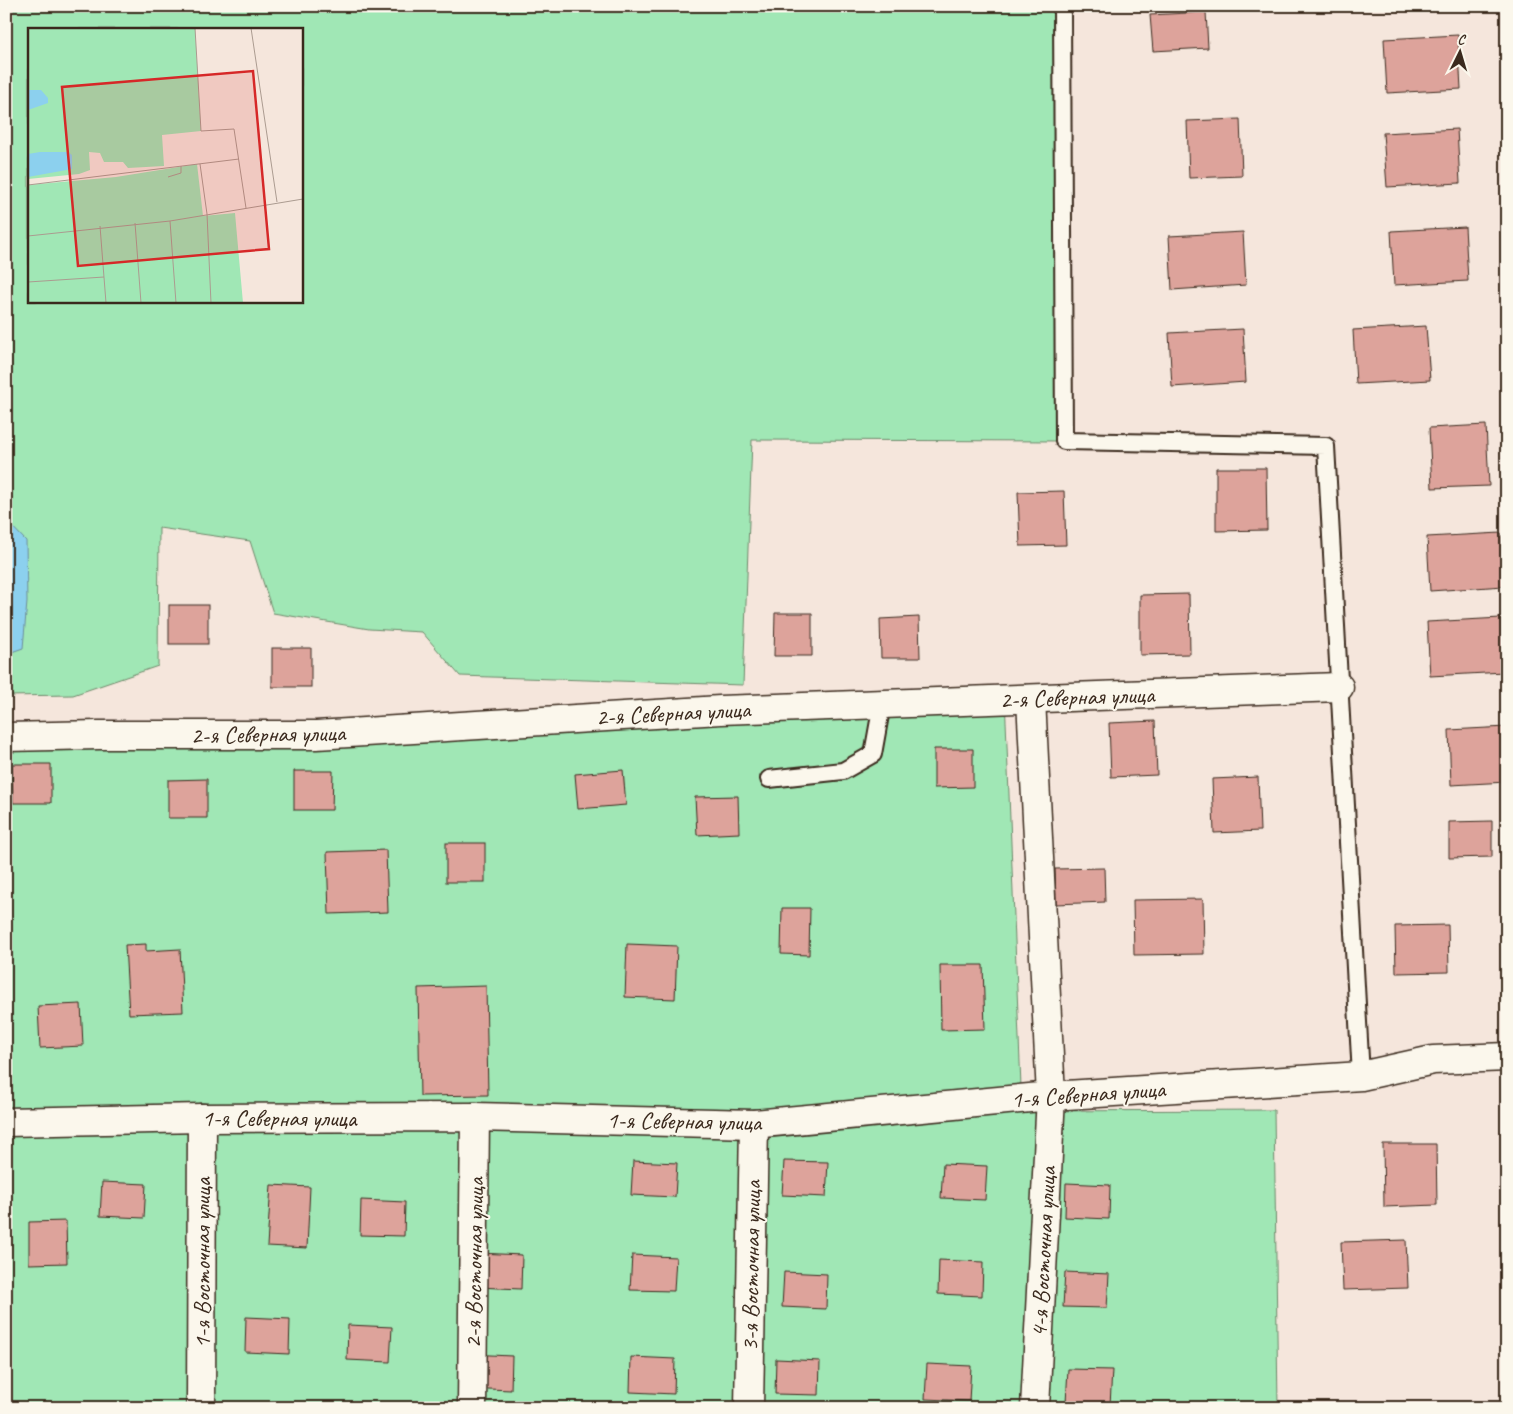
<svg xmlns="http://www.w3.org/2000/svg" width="1513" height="1414" viewBox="0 0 1513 1414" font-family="Caveat,sans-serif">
  <rect width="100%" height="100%" fill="#f5e6dc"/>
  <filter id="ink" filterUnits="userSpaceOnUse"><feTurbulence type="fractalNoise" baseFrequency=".02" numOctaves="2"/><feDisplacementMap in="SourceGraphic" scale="10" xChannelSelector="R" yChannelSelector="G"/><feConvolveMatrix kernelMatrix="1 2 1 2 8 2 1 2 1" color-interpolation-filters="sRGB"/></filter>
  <g filter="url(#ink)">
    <g fill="#a0e7b5" stroke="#6e886a" fill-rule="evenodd">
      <path d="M6 6H1062L1064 441 752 440 743 685 460 676 422 632 369 629 273 613 250 541 159 528 158 666 73 695 6 696ZM29 29H301V301H29Z"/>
      <path d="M1005 697 1022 1111 1274 1110 1278 1408H6V734Z"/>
    </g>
    <path fill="#8cd0ee" stroke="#6c8e9b" d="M6 520 26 541 27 602 23 648 6 654Z"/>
    <g fill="#dda39b" stroke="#3b2a1e">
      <path d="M1206 12 1208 48 1153 51 1150 15Z"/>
      <path d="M1458 35 1461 89 1387 93 1384 39Z"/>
      <path d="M1240 119 1242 176 1189 178 1187 121Z"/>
      <path d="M1457 129 1460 183 1387 187 1383 133Z"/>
      <path d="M1465 227 1468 281 1394 285 1391 231Z"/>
      <path d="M1243 232 1246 285 1172 290 1169 236Z"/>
      <path d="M1426 326 1430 380 1356 384 1353 330Z"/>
      <path d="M1243 329 1246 382 1172 387 1169 333Z"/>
      <path d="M1486 425 1489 486 1432 488 1429 428Z"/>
      <path d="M1216 468H1266L1267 530 1216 531Z"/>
      <path d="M1064 491 1066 545 1020 546 1018 492Z"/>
      <path d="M1501 533 1504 586 1430 591 1427 537Z"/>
      <path d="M1189 594 1190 654 1140 655V595Z"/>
      <rect x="169" y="605" width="39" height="39"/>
      <path d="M775 613H812V656H774Z"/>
      <path d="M919 617 920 658H881L880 619Z"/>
      <path d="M1501 618 1504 672 1430 676 1427 622Z"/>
      <rect x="272" y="648" width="39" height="39"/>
      <path d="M1155 721 1157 775 1111 777 1109 723Z"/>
      <path d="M1507 727V782L1451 785 1449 730Z"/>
      <path d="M934 749H973V787L934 788Z"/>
      <path d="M12 764H51V803H13Z"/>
      <path d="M623 770 626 805 578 809 575 774Z"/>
      <path d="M294 771H333L332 810H294Z"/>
      <path d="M1258 777 1260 831 1214 833 1212 779Z"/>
      <path d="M207 779V818H168V780Z"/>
      <path d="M738 796 739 833 697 835 695 797Z"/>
      <path d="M1492 821V857L1449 858V822Z"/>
      <rect x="446" y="843" width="39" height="39"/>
      <path d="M386 850 388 912 329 914 327 852Z"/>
      <path d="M1104 868 1105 902 1056 904 1055 869Z"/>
      <path d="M1203 899 1204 954 1134 955 1133 900Z"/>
      <path d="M782 908H810L809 955 781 954Z"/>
      <path d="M1448 925 1449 972 1396 973 1395 926Z"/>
      <path d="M146 944V951L180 949 183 1012 129 1014 125 945Z"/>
      <path d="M627 944 677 946 675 999 625 997Z"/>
      <path d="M940 965H983L985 1029 941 1030Z"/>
      <path d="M486 986 488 1095 420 1096 418 988Z"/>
      <path d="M81 1004 83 1046 40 1048 38 1006Z"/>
      <path d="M1383 1144H1436L1437 1205 1384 1207Z"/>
      <path d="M633 1161 677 1163 675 1197 631 1195Z"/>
      <path d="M784 1161 828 1162 826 1197 782 1195Z"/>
      <path d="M943 1164 987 1166 985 1200 941 1198Z"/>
      <path d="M102 1182 146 1184 144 1218 100 1216Z"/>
      <path d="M1066 1183 1110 1185 1109 1219 1065 1217Z"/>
      <path d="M271 1185 310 1187 307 1248 267 1246Z"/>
      <path d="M361 1200 405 1202 404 1236 360 1235Z"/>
      <path d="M66 1221 67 1263 29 1264V1222Z"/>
      <path d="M1406 1240 1408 1288 1343 1290 1341 1242Z"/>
      <path d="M478 1253 522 1255 521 1289 477 1287Z"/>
      <path d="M632 1255 676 1257 674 1291 630 1290Z"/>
      <path d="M939 1260 983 1262 982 1296 938 1294Z"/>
      <path d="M784 1272 827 1274 826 1309 782 1307Z"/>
      <path d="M1065 1272 1109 1274 1107 1308 1063 1307Z"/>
      <path d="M246 1317 290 1319 289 1354 245 1352Z"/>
      <path d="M348 1325 392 1327 390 1362 347 1360Z"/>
      <path d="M468 1354 512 1356 511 1390 467 1388Z"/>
      <path d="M631 1357 675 1359 674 1394 630 1392Z"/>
      <path d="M776 1359 820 1361 819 1395 775 1394Z"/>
      <path d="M927 1364 971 1366 969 1401 925 1399Z"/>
      <path d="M1068 1369 1112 1370 1110 1405 1066 1403Z"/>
      <path d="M225 1404 269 1405V1408H224Z"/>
    </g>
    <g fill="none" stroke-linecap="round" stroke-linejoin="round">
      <defs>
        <g id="lane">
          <path d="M1062 6 1064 441 1326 446 1361 1076"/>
          <path d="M769 779 843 771 873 754 882 704"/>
        </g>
        <g id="street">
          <path d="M1031 699 1051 1096 1035 1408"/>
          <path d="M6 737 99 735H316L720 710 1339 687"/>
          <path d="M6 1122 202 1118 475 1117 754 1124 1051 1096 1361 1076 1433 1060 1507 1057"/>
          <path d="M201 1408 202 1118"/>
          <path d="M472 1408 475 1117"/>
          <path d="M749 1408 754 1124"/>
        </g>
      </defs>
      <use href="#lane" stroke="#3b2a1e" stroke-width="20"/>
      <use href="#street" stroke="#3b2a1e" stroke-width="31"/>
      <use href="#lane" stroke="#fbf7ec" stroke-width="16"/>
      <use href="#street" stroke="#fbf7ec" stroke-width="28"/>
    </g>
  </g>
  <g text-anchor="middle" stroke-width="4" stroke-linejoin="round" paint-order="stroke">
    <g font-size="24" fill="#3b2a1e" stroke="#fbf7ec">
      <text transform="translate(1077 697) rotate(-2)" y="8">2-я Северная улица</text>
      <text transform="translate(673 713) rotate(-3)" y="8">2-я Северная улица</text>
      <text transform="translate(268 734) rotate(-1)" y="8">2-я Северная улица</text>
      <text transform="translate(1088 1094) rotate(-4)" y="8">1-я Северная улица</text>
      <text x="279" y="1126">1-я Северная улица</text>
      <text transform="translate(684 1121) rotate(1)" y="8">1-я Северная улица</text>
      <text transform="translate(1043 1252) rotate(-87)" y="8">4-я Восточная улица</text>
      <text transform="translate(202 1263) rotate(-90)" y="8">1-я Восточная улица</text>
      <text transform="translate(474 1263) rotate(-89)" y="8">2-я Восточная улица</text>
      <text transform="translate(751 1266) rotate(-89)" y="8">3-я Восточная улица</text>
    </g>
  </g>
  <g transform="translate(28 28)">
    <rect width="275" height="275" fill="#f5e6dc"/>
    <path d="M0 0H167L173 103 134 107 136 138 100 140 95 134H76L72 125 61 124 62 142 51 146 0 151ZM169 136 175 188 207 185 215 275H0V157L88 149Z" fill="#a0e7b5"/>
    <path d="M0 62H13L20 70V75L0 82ZM12 124H40L44 127V141L0 149V126Z" fill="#8cd0ee"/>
    <path fill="none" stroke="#ab9b90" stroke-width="1" d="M167 0 173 103 206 101 218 180M223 0 249 174M172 136 179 186 183 275M140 149 153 145V138M0 157 211 131M142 193 148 275M107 195 113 275M72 198 78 275M0 208 142 193 275 171M0 254 76 249"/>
    <path fill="#d62828" fill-opacity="0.15" stroke="#d62828" stroke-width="2.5" d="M225 43 241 221 50 238 34 59Z"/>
    <rect width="275" height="275" fill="none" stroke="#3b2a1e" stroke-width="2.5"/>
  </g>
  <rect width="1513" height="1414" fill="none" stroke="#fbf7ec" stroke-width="25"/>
  <rect x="12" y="12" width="1488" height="1389" fill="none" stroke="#3b2a1e" stroke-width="2" filter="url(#ink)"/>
  <g transform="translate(1460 52) rotate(5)" stroke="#fbf7ec" stroke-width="4" paint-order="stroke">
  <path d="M0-4L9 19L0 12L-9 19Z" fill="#3b2a1e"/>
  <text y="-8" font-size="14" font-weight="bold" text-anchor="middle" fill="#3b2a1e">С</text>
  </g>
</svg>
